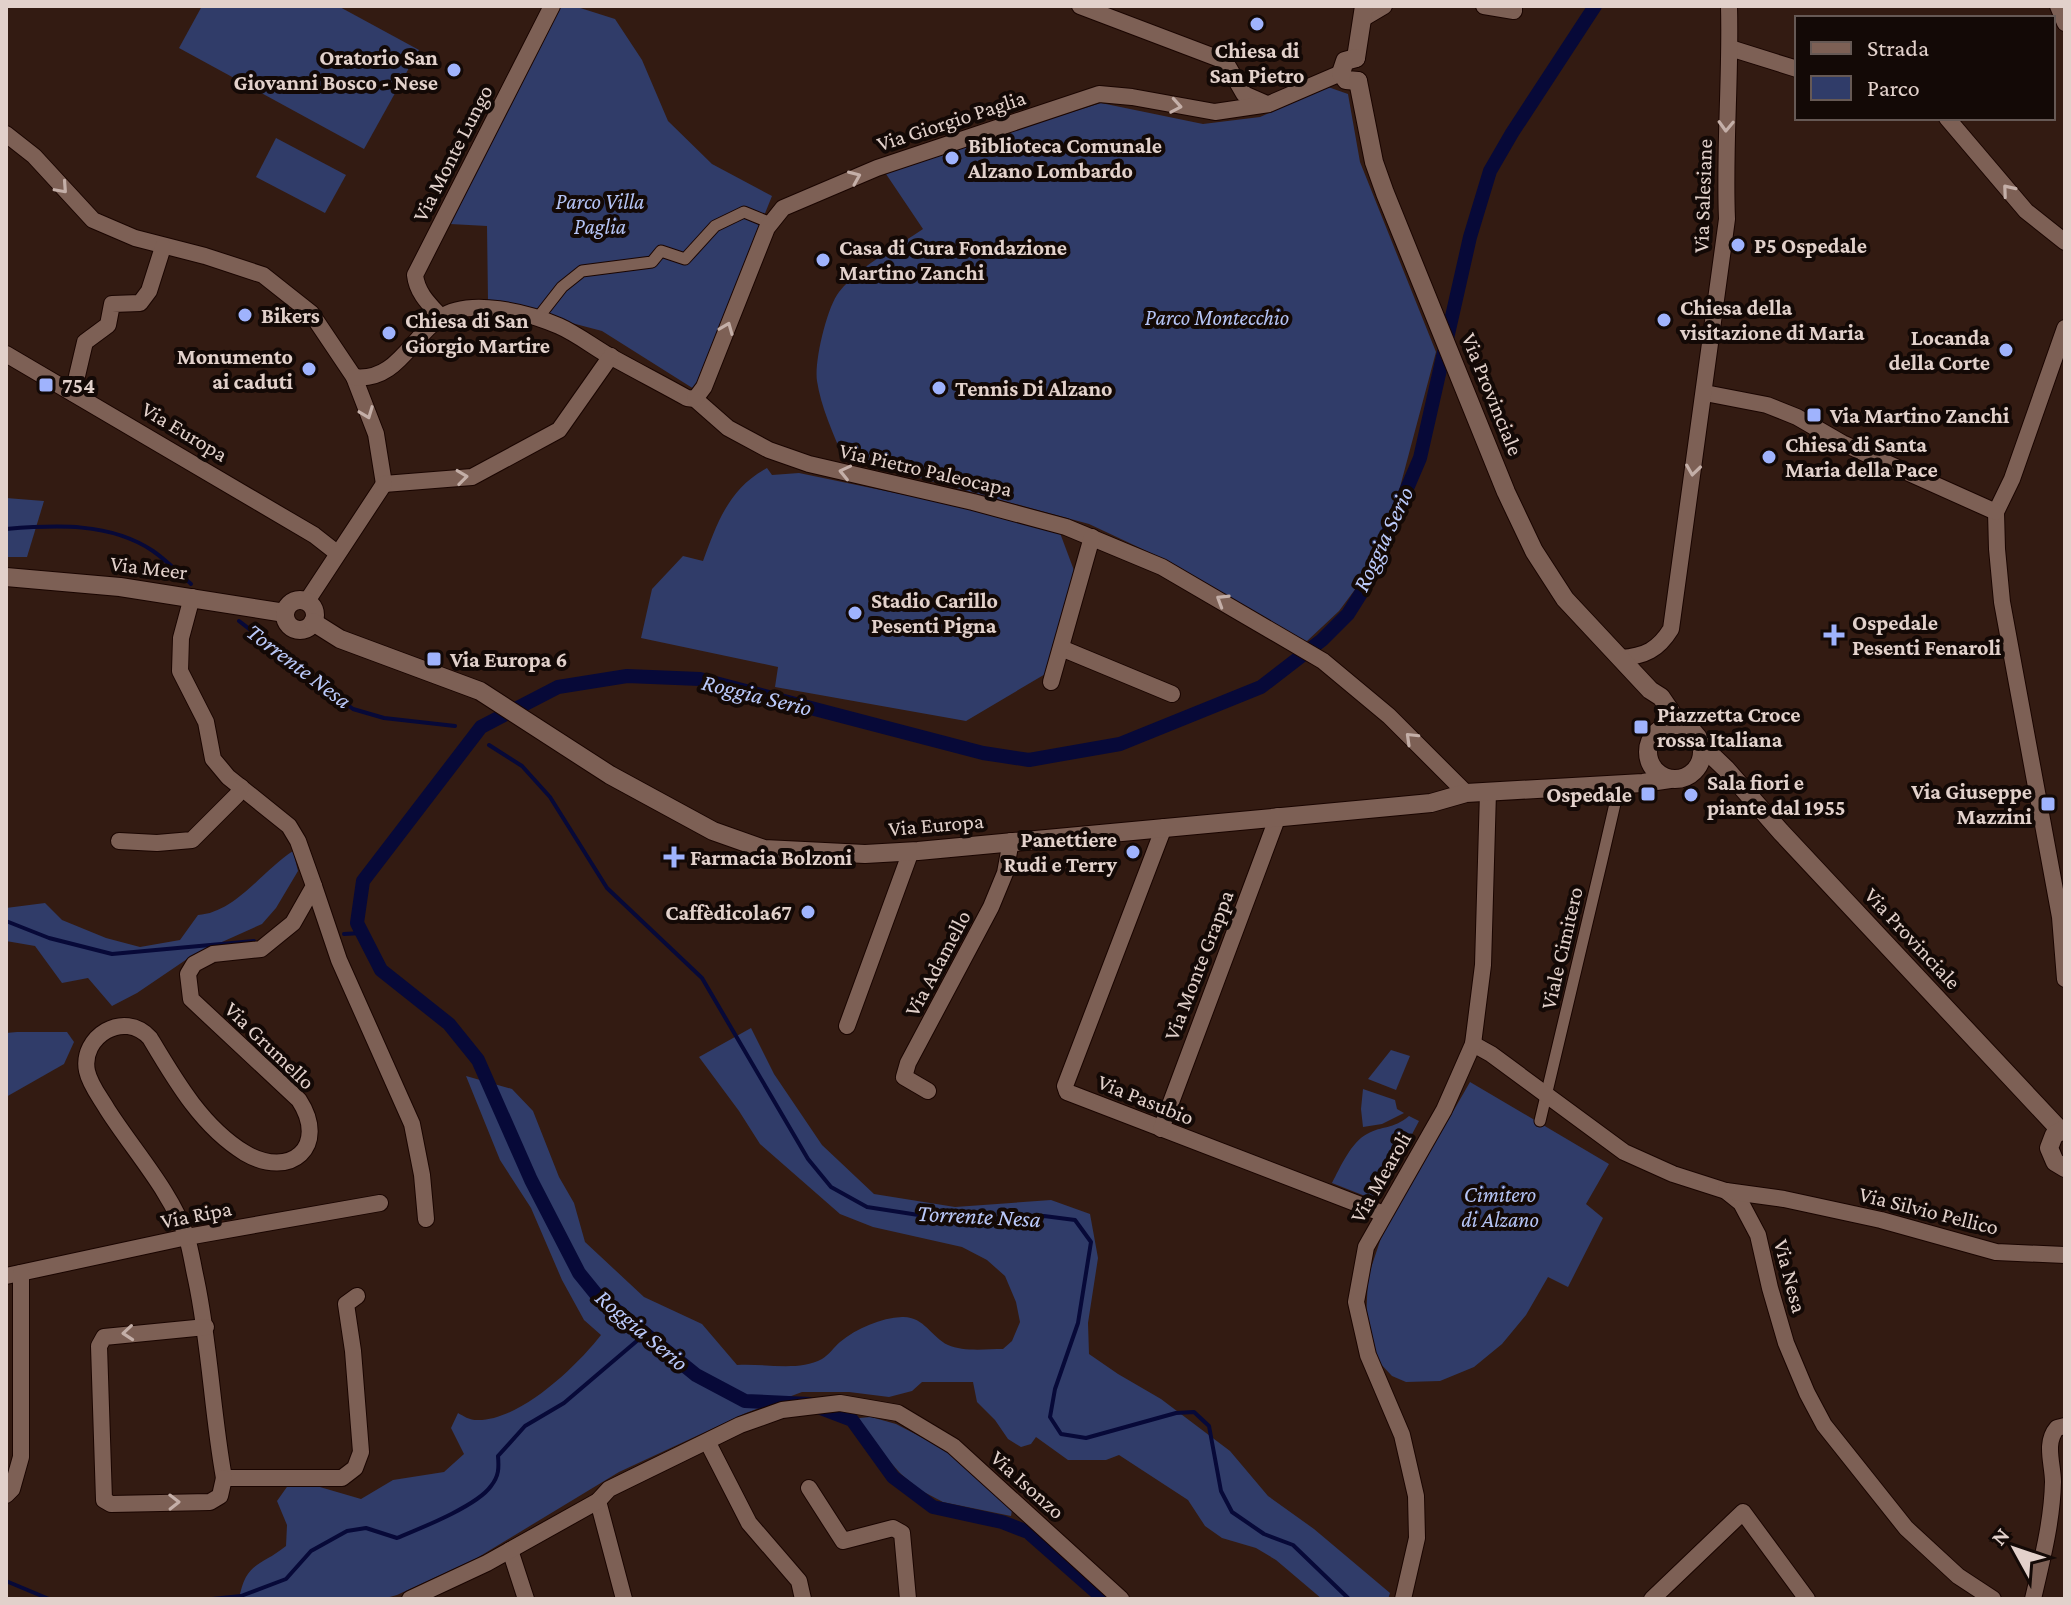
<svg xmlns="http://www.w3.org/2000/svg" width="2071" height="1605" viewBox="0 0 2071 1605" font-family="'Crimson Pro',serif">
  <rect width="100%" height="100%" fill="#331b12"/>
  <g fill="#303c69">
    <path d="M202 6H338L419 50 364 149 179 48Z"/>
    <path d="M560 6H574L615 19 642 60 668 121 712 164 772 196 694 389 602 331 488 301 487 226 450 224Z"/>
    <path d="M1328 87 1348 94 1360 162 1436 352 1400 487 1371 568 1339 611 1306 642 1170 562 1089 524 843 457C833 433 821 407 817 381 814 362 827 307 839 292 860 266 895 248 923 229L884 171 1101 103 1203 124 1260 117Z"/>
    <path d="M276 138 346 175 325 213 256 177Z"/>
    <path d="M767 468 772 475 799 473 987 512 1060 533 1075 573 1047 673 966 721 775 687 778 667 641 638 652 589 683 556 703 561C717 523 729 488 767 468Z"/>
    <path d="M6 498 44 501 27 557H6Z"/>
    <path d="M293 851 298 871 276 908 262 924 193 955 137 993 112 1006 88 978 62 983 35 946 6 941V908L45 903 62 920 106 938 140 947 180 940 198 915C235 913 263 870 293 851Z"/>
    <path d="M751 1028 774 1074 822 1145 874 1194 955 1207 1051 1200 1090 1214 1098 1258 1088 1323 1089 1354 1118 1374 1161 1399 1230 1451 1268 1496 1314 1529 1390 1593 1388 1599H1322L1276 1560 1256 1548 1222 1538 1205 1526 1188 1500 1119 1455 1106 1460H1068L1036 1437 1031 1444 1021 1447 1008 1439 995 1420 977 1402 973 1382H922L912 1391 889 1397 849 1392H802L746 1413 619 1472 477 1558 397 1595 382 1599H239C246 1561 260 1567 286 1546L287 1525 277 1501 289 1484 313 1485 361 1499 393 1480 444 1472 464 1454 451 1428 458 1413C463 1416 470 1420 475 1420 518 1423 577 1366 601 1335L584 1320 562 1280 531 1208 500 1160 466 1076 512 1089 533 1111 559 1177 574 1203 585 1242 644 1297 702 1324 737 1365C764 1363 798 1372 822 1359 829 1355 834 1347 840 1342 857 1328 881 1318 902 1317 924 1316 931 1337 948 1345 963 1352 987 1349 1003 1349L1012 1341 1020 1322 1016 1302 1005 1276 987 1260 962 1247 873 1227 840 1214 760 1144 739 1111 699 1057Z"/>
    <path d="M17 1032H67L74 1042 64 1064 6 1097V1033Z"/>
    <path d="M1391 1050 1410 1056 1396 1090 1368 1079Z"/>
    <path d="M1470 1082 1609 1164 1586 1204 1603 1218 1568 1287 1548 1277 1526 1315 1502 1344 1474 1367 1440 1381 1406 1382 1392 1376 1377 1360 1366 1320 1368 1277 1382 1235Z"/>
    <path d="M1363 1089 1395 1100 1397 1109 1404 1113 1382 1124 1363 1127 1361 1109Z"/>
    <path d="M1409 1116 1419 1121 1380 1195 1370 1198 1332 1183C1340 1168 1351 1142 1367 1134 1383 1125 1392 1130 1409 1116Z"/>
    <path d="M871 1417 896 1424 946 1450 1012 1510 1011 1516 943 1502 920 1490 901 1474 873 1443 859 1418Z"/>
  </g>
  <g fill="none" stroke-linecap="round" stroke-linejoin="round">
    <g stroke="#070938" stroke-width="4">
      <path d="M6 529C55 525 110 522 153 551 166 560 179 573 191 584"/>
      <path d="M239 621 353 709 384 718 455 726"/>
      <path d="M489 745 522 766 550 797 607 888 702 978 808 1159 831 1187 867 1207 938 1218 1018 1219 1044 1216 1075 1220 1091 1242 1078 1323 1055 1389 1050 1417 1061 1434 1086 1438 1176 1413 1194 1412 1209 1426 1221 1491 1232 1512 1264 1534 1293 1545 1349 1599"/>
      <path d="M6 921 49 938 112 954 254 941"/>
      <path d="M344 934 362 933"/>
      <path d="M6 1581 49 1599"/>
      <path d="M212 1599 241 1596 286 1579 311 1551 347 1531 366 1528 397 1538C421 1528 477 1506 491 1486 499 1476 499 1468 498 1456L525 1426 564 1403 645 1334"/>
    </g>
    <path stroke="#070938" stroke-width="14" d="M1104 1599 1028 1532 1002 1522 933 1507 893 1477 852 1420 810 1404 745 1401 696 1375 596 1294 579 1273 531 1180 478 1060 449 1024 381 970 357 923 363 881 481 727 558 687 627 676 700 679 983 753 1029 760 1120 744 1261 687 1322 640 1348 614 1365 587 1420 458 1470 237 1490 171 1512 133 1595 6"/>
    <defs>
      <g id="pedestrian">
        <path d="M537 319 562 287 582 271 652 262 661 251 685 259 715 226 744 212 771 223"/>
        <path d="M1540 1121 1602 860 1617 795 1615 783"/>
      </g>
      <g id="minor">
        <path d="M1080 6 1225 61 1244 94 1267 104"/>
        <path d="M1484 6 1514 11V6"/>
        <path d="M2058 6 2065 23"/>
        <path d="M1362 19 1384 6"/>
        <path d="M1730 48 1797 69"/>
        <path d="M1947 118 2026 211 2065 242"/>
        <path d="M6 134 34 156 93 220 135 238 205 256 263 275 311 313 354 377 376 434 384 484"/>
        <path d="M441 317C429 304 417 293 415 275L552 6"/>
        <path d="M2065 328 2012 479 1996 512 1997 549 2002 602 2060 917 2065 979"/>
        <path d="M6 354 314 535 337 553"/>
        <path d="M354 377C396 382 410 339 440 318 469 297 529 313 559 326 575 333 591 345 606 354 633 369 660 383 687 398L695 399 728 428 769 450 809 464 973 502 1066 527 1162 567 1323 661 1389 716 1466 793"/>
        <path d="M73 393 85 342 108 325 112 304 140 303 149 291 163 247"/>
        <path d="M1705 393 1767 405 1797 417 1842 443 1996 512"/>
        <path d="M695 399 704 387 767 228 783 208 877 168 1099 94 1132 97 1215 112 1269 104 1341 73"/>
        <path d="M384 484 472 477 559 430 611 356"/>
        <path d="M192 597 181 638 180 671 206 722 213 759 228 777 289 826 298 841 314 886 293 923 261 949 213 954 194 964 188 974 191 999 299 1100C329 1146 291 1180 245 1153 202 1127 175 1080 150 1038 124 1009 80 1037 87 1071 90 1085 100 1097 107 1109 133 1150 171 1191 187 1238 191 1251 193 1266 196 1279 210 1345 212 1412 224 1478H342L355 1468 361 1452 353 1351 346 1304 357 1296"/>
        <path d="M307 601 384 484"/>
        <path d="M1061 648 1172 694"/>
        <path d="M1621 658C1645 656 1658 650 1671 629L1727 219C1724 148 1731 77 1729 6"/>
        <path d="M1051 682 1092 537"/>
        <path d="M1164 827 1065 1086 1067 1092 1384 1214"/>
        <path d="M119 841 157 843 192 840 237 795 241 787"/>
        <path d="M314 886 339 960 412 1124 422 1175 426 1219"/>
        <path d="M847 1026 911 851"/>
        <path d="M1473 1044 1491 1054 1624 1152 1673 1174 1726 1191 1741 1203 1758 1235 1770 1288 1786 1343 1807 1393 1824 1425 1906 1528 1958 1576 1993 1599"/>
        <path d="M928 1091 904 1077 908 1063 991 907 1005 873 1011 841"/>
        <path d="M1161 1129 1278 816"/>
        <path d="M1726 1191 1784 1199 1881 1220 1996 1252 2065 1255"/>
        <path d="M6 1276 187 1237 380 1203"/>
        <path d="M206 1327 104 1337 99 1346 104 1500 111 1504 210 1502 220 1496 224 1478"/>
        <path d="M708 1443 749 1523 799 1581 803 1599"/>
        <path d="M809 1488 843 1541 893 1528 902 1533 908 1599"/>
        <path d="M6 1495 12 1489 21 1457V1273"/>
        <path d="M598 1501 624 1599"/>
        <path d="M510 1550 526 1599"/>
        <path d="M410 1599 487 1563 598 1501 609 1489 740 1425 782 1410 840 1403 898 1413 953 1446 1121 1599"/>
        <path d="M1403 1599 1417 1538 1416 1496 1402 1435 1368 1355 1356 1302 1366 1247 1444 1110 1473 1044 1483 965 1488 792"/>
        <path d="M1652 1599 1743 1512 1807 1599"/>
        <path d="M2033 1599C2042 1560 2052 1522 2053 1482 2053 1464 2044 1443 2057 1428L2065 1426"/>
      </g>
      <g id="tertiary">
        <path d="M1356 58 1364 6"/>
        <path d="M1356 58 1345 61 1341 73 1346 80 1358 81"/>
        <path d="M1358 81 1374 162 1385 193 1506 492 1534 551 1565 599 1650 690 1661 697 1680 725"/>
        <path d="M6 577 120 587 285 613"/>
        <circle cx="300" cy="615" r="15"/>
        <path d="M313 622 340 639 480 691 610 775 713 831 764 849 865 854 918 851 1389 807 1431 803 1466 793 1643 783 1670 779"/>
        <circle cx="1675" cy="752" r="27"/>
        <path d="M1702 746 1726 769 1781 832 2060 1130"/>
        <path d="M2065 1129 2054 1135 2049 1148 2055 1162 2065 1168"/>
      </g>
    </defs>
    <use href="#pedestrian" stroke="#1a0501" stroke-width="13"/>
    <use href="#minor" stroke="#1a0501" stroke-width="18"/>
    <use href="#tertiary" stroke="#1a0501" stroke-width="20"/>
    <use href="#pedestrian" stroke="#7d6055" stroke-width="11"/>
    <use href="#minor" stroke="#7d6055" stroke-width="16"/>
    <use href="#tertiary" stroke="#7d6055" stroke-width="18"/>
  </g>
  <defs><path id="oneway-chevron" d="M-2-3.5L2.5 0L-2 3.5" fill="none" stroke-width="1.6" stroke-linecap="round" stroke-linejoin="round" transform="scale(2)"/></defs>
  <g stroke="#c4afa8">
    <use href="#oneway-chevron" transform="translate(1176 106) rotate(10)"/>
    <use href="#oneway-chevron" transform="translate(1726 126) rotate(92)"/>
    <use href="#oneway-chevron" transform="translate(855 177) rotate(-23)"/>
    <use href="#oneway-chevron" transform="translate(62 188) rotate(48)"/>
    <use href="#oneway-chevron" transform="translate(2008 190) rotate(-130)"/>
    <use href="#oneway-chevron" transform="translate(727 328) rotate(-68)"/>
    <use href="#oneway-chevron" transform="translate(367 413) rotate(69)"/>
    <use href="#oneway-chevron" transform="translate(1693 470) rotate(98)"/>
    <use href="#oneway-chevron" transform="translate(845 472) rotate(-167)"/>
    <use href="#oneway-chevron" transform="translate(462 477) rotate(-7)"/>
    <use href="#oneway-chevron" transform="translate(1222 600) rotate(-148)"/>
    <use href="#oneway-chevron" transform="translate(1411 738) rotate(-136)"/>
    <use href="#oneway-chevron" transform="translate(128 1333) rotate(175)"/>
    <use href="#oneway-chevron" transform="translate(174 1502) rotate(-1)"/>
  </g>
  <g fill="#9fb3fd" stroke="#130906" stroke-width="3">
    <circle cx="1257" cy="24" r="8"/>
    <circle cx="454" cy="70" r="8"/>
    <circle cx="952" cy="158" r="8"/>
    <circle cx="1738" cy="245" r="8"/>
    <circle cx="823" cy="260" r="8"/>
    <circle cx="245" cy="315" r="8"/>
    <circle cx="1664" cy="320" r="8"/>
    <circle cx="389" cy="333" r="8"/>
    <circle cx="2006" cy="350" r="8"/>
    <circle cx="309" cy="369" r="8"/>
    <rect x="38" y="377" width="16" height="16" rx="4"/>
    <circle cx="939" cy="388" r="8"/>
    <rect x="1806" y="407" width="16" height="16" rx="4"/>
    <circle cx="1769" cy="457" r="8"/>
    <circle cx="855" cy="613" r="8"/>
    <path d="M1830 623h8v8h8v8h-8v8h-8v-8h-8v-8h8z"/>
    <rect x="426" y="651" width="16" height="16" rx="4"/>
    <rect x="1633" y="719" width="16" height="16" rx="4"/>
    <rect x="1640" y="786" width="16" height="16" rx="4"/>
    <circle cx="1691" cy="795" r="8"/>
    <rect x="2040" y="796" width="16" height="16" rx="4"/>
    <circle cx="1133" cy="852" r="8"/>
    <path d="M670 845h8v8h8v8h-8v8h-8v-8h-8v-8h8z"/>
    <circle cx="808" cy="912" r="8"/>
  </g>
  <g text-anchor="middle" stroke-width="8" stroke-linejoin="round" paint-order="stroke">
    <g font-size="22" font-weight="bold" fill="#e2d1cb" stroke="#130906" text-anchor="start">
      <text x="1257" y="58" text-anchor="middle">Chiesa di<tspan x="1257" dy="25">San Pietro</tspan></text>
      <text x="438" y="65" text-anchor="end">Oratorio San<tspan x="438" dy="25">Giovanni Bosco - Nese</tspan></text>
      <text x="968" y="153">Biblioteca Comunale<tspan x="968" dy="25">Alzano Lombardo</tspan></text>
      <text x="1754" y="253">P5 Ospedale</text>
      <text x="839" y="255">Casa di Cura Fondazione<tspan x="839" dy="25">Martino Zanchi</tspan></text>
      <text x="1680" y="315">Chiesa della<tspan x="1680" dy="25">visitazione di Maria</tspan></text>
      <text x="261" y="323">Bikers</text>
      <text x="405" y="328">Chiesa di San<tspan x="405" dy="25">Giorgio Martire</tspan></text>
      <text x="1990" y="345" text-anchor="end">Locanda<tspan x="1990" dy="25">della Corte</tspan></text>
      <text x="293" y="364" text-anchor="end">Monumento<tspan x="293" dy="25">ai caduti</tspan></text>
      <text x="62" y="393">754</text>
      <text x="955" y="396">Tennis Di Alzano</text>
      <text x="1830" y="423">Via Martino Zanchi</text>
      <text x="1785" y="452">Chiesa di Santa<tspan x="1785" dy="25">Maria della Pace</tspan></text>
      <text x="871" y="608">Stadio Carillo<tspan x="871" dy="25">Pesenti Pigna</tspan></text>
      <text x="1852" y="630">Ospedale<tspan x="1852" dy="25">Pesenti Fenaroli</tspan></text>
      <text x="450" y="667">Via Europa 6</text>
      <text x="1657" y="722">Piazzetta Croce<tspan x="1657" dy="25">rossa Italiana</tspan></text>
      <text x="1707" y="790">Sala fiori e<tspan x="1707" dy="25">piante dal 1955</tspan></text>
      <text x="2032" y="799" text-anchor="end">Via Giuseppe<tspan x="2032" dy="25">Mazzini</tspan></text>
      <text x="1632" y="802" text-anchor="end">Ospedale</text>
      <text x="1117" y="847" text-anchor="end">Panettiere<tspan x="1117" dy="25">Rudi e Terry</tspan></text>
      <text x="690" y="865">Farmacia Bolzoni</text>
      <text x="792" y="920" text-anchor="end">Caffèdicola67</text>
    </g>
    <g font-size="22" fill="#e2d1cb" stroke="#130906">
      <text transform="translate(951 120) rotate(-18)" y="8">Via Giorgio Paglia</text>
      <text transform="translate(452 153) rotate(-63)" y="8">Via Monte Lungo</text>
      <text transform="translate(1702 196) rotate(-88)" y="8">Via Salesiane</text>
      <text transform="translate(1493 394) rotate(68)" y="8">Via Provinciale</text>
      <text transform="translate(185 431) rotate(31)" y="8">Via Europa</text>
      <text transform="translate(926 469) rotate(13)" y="8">Via Pietro Paleocapa</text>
      <text transform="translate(149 567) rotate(7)" y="8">Via Meer</text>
      <text transform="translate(936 824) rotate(-5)" y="8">Via Europa</text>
      <text transform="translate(1913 938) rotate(47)" y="8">Via Provinciale</text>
      <text transform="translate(1561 948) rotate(-77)" y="8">Viale Cimitero</text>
      <text transform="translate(937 963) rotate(-62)" y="8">Via Adamello</text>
      <text transform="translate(1198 965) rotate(-69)" y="8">Via Monte Grappa</text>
      <text transform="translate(270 1045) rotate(44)" y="8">Via Grumello</text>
      <text transform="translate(1146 1099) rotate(22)" y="8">Via Pasubio</text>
      <text transform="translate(1380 1177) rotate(-60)" y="8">Via Mearoli</text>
      <text transform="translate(1929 1210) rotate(14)" y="8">Via Silvio Pellico</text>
      <text transform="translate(196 1214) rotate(-11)" y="8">Via Ripa</text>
      <text transform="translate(1791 1276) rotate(75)" y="8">Via Nesa</text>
      <text transform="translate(1028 1484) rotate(42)" y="8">Via Isonzo</text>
    </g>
    <g font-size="22" font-style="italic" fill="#b5c4f5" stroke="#130906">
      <text x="600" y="209">Parco Villa<tspan x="600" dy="25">Paglia</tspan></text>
      <text x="1217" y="325">Parco Montecchio</text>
      <text x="1500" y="1202">Cimitero<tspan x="1500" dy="25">di Alzano</tspan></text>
    </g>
    <g font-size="24" font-style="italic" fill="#bac9fa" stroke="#130906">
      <text transform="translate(1383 539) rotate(-65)" y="8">Roggia Serio</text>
      <text transform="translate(299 666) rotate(37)" y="8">Torrente Nesa</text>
      <text transform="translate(757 695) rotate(14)" y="8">Roggia Serio</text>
      <text transform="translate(979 1216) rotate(3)" y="8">Torrente Nesa</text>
      <text transform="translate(642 1330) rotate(40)" y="8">Roggia Serio</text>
    </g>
  </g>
  <rect width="2071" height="1605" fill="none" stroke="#e2d1cb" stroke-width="16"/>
  <rect x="1795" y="16" width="260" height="104" fill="#130906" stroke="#665955" stroke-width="2"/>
  <rect x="1811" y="42" width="40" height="12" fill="#7d6055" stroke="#665955" stroke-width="2"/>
  <text x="1867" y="56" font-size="24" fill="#e2d1cb">Strada</text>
  <rect x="1811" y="76" width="40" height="24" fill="#303c69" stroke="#665955" stroke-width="2"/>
  <text x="1867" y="96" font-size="24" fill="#e2d1cb">Parco</text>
  <g transform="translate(2015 1549) rotate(310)" stroke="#130906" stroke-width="6" paint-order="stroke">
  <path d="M0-6L14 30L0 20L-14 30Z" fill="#e2d1cb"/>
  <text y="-12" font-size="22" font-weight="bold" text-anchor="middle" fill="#e2d1cb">N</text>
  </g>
</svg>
